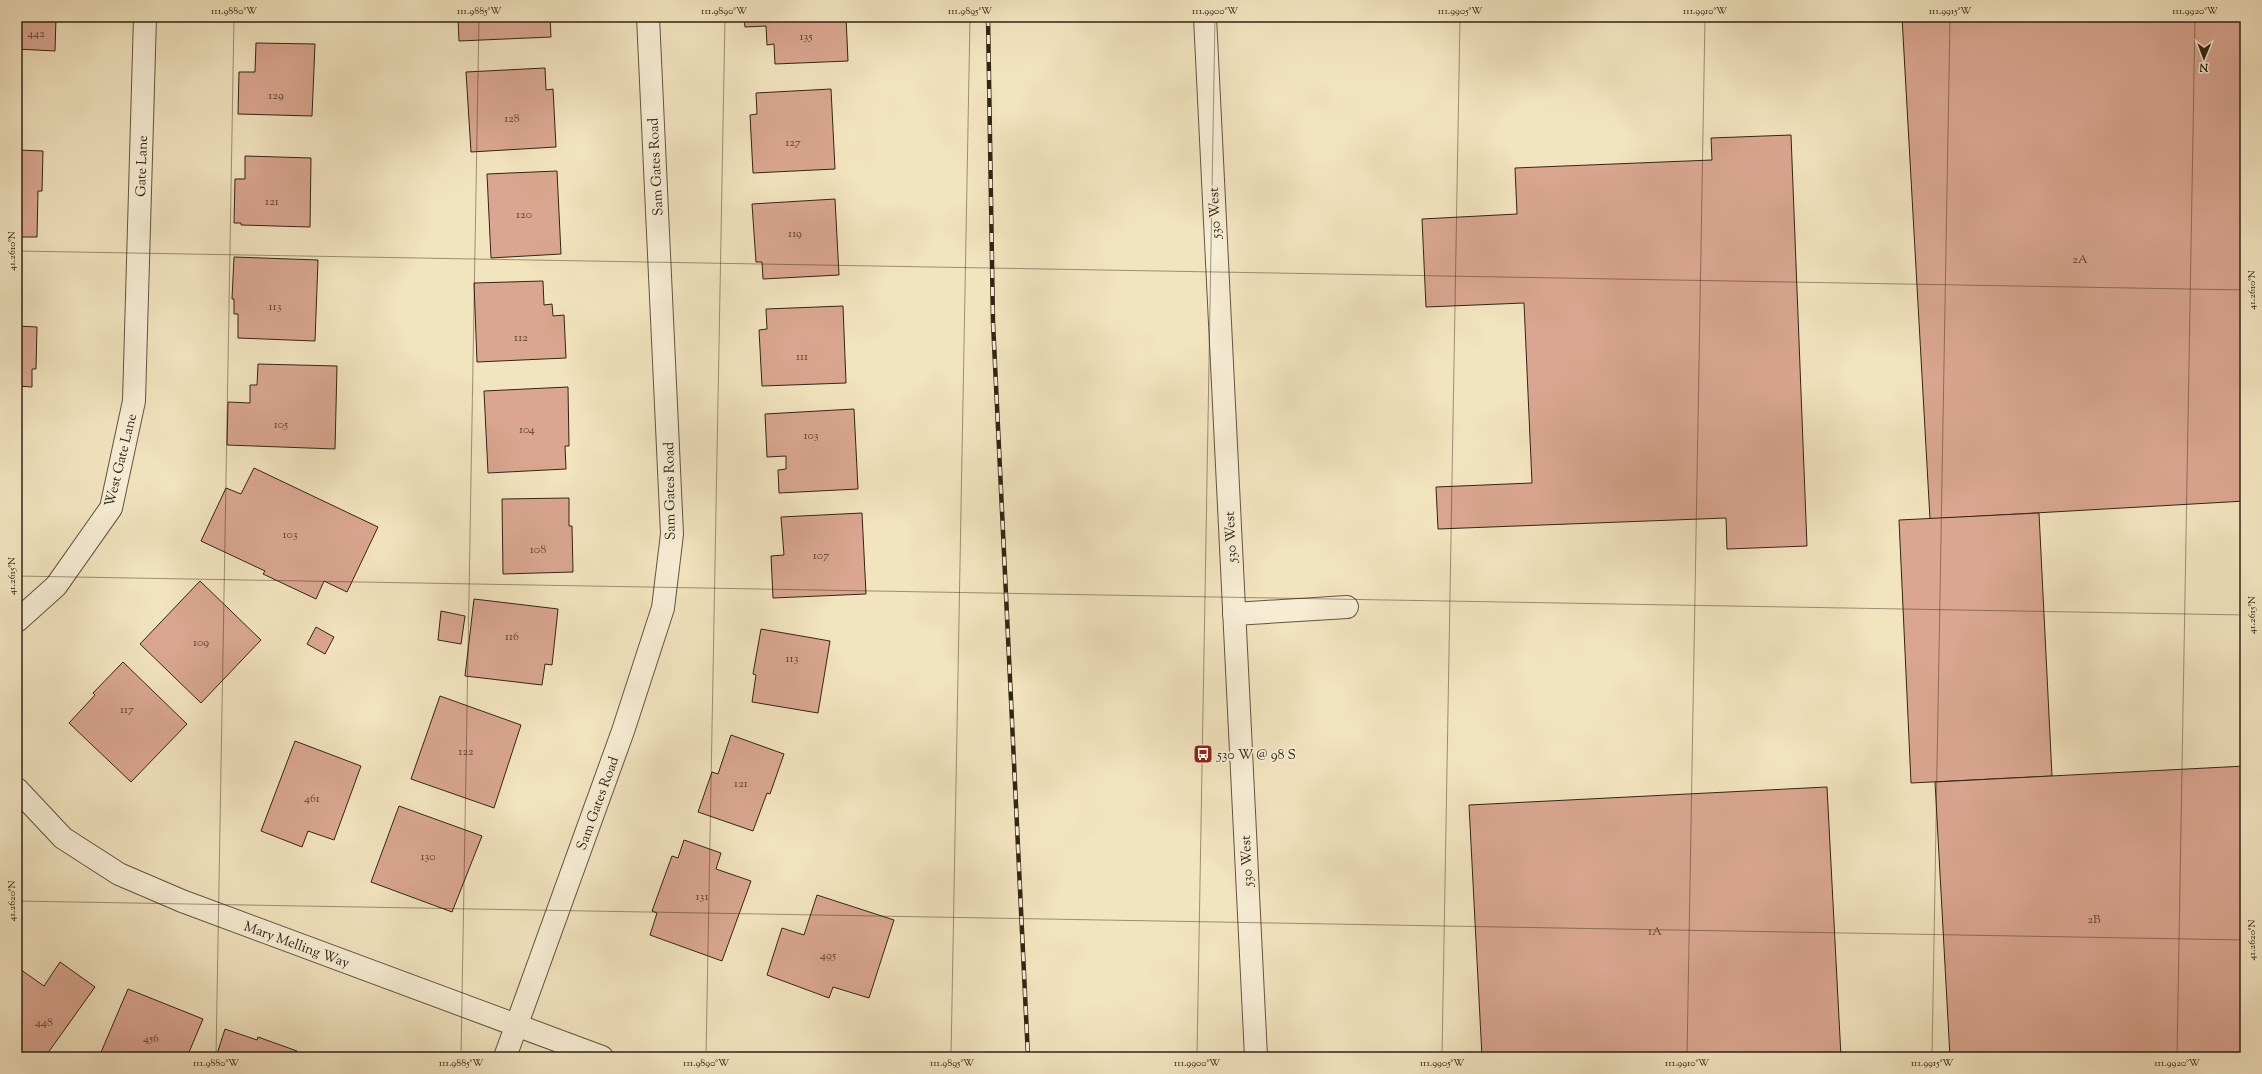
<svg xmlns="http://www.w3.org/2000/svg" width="2262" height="1074" viewBox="0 0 2262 1074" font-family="'Sorts Mill Goudy',serif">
  <rect width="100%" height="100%" fill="#f2e4bf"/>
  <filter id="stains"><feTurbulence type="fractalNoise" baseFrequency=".005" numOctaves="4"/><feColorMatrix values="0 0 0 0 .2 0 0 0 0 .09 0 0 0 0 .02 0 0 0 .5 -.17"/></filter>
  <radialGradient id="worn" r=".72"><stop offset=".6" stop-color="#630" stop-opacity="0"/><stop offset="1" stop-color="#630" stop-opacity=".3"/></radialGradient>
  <g fill="#daa691" stroke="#322514">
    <path d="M17 17H56L55 51 17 49Z"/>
    <path d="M458 17H550L551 37 459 41Z"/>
    <path d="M744 17H846L848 61 775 64 774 44 767 45 766 26 745 27Z"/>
    <path d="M1902 17H2245V501L1930 519Z"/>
    <path d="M256 43 315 44 312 116 238 114 239 72H255Z"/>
    <path d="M545 68 546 90 553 89 556 147 471 152 466 72Z"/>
    <path d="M831 89 835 169 753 173 750 115 757 114 756 93Z"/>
    <path d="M1791 135 1807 546 1727 549 1726 518 1438 529 1436 487 1532 483 1524 303 1426 307 1422 219 1517 214 1515 168 1712 160 1711 138Z"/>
    <path d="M17 150 43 151 42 191H38L37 237H17Z"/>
    <path d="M245 156 311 158 310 227 241 225V223H234L235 179H245Z"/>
    <path d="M557 171 561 254 491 258 487 174Z"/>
    <path d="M835 199 839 275 763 279 762 262H756L752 204Z"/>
    <path d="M234 257 318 260 315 341 238 338V314H234V299H232Z"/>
    <path d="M543 281 544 305 552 304 553 316 564 315 566 358 477 362 474 283Z"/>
    <path d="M843 306 846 383 762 386 759 330 767 329 766 309Z"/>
    <path d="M17 326 37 327 36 369H32V387L17 386Z"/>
    <path d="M258 364 337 366 335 449 227 445 228 402 250 403V385H257Z"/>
    <path d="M568 387 569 446H565L566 469 488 473 484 391Z"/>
    <path d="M854 409 858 489 779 493 778 470 786 469V456L767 457 765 414Z"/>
    <path d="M254 468 378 527 347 592 324 581 316 599 263 574 265 571 201 541 226 488 241 494Z"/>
    <path d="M569 498V526H572L573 572 503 574 502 499Z"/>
    <path d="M862 513 866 594 773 598 771 556 784 555 781 517Z"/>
    <path d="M2039 513 2052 776 1911 783 1899 520Z"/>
    <path d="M200 581 261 640 201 703 140 644Z"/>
    <path d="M474 599 558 609 552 665 545 664 542 685 465 676Z"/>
    <path d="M441 611 465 616 461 644 438 640Z"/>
    <path d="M316 627 334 637 325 654 307 644Z"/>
    <path d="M761 629 830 641 818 713 752 702 756 675 753 674Z"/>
    <path d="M123 662 187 724 131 782 69 723 95 695 93 693Z"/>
    <path d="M440 696 521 725 494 808 411 779Z"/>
    <path d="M731 735 784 754 770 794 767 793 753 831 698 812 712 772 718 774Z"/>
    <path d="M295 741 361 766 334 840 308 831 302 847 261 831Z"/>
    <path d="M2245 766V1057H1950L1935 782Z"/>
    <path d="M1827 787 1841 1057H1482L1469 805Z"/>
    <path d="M399 806 482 836 452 912 371 882Z"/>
    <path d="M684 840 721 853 716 869 751 881 722 961 650 935 657 913 652 911 672 856 678 858Z"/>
    <path d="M817 895 894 920 869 998 833 987 829 998 767 975 782 928 804 935Z"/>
    <path d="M60 962 95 987 45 1057H17V967L44 986Z"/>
    <path d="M128 989 203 1019 187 1057H99Z"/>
    <path d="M225 1029 257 1040 258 1037 297 1051 294 1057H216Z"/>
  </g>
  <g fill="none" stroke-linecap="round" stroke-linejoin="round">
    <defs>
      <path id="service" d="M1234 614 1347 607"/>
      <g id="minor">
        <path d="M17 621 56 586 111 508 134 401 145 17"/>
        <path d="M17 789 63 838 119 874 182 901 602 1057"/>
        <path d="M505 1057 623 731 663 608 672 534 648 17"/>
      </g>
      <path id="tertiary" d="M1205 17 1256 1057"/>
    </defs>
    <use href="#service" stroke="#62553f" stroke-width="24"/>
    <use href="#minor" stroke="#62553f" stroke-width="24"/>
    <use href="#tertiary" stroke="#62553f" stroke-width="24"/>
    <path stroke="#322514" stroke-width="2.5" stroke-dasharray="3 2" stroke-linecap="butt" d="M1895 17 1896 22"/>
    <use href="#service" stroke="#f7edd5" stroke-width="22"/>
    <use href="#minor" stroke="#f7edd5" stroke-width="22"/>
    <use href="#tertiary" stroke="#f7edd5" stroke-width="22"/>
    <defs>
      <path id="rail" d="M988 17 993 322 1028 1057"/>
    </defs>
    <use href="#rail" stroke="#322514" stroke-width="4.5"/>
    <use href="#rail" stroke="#f7edd5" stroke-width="3" stroke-dasharray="9" stroke-linecap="butt"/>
  </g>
  <path fill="none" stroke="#322514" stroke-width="1" stroke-opacity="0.45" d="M17 251 2245 290M17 576 2245 615M17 901 2245 940M216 1057 234 17M461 1057 479 17M706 1057 725 17M951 1057 970 17M1197 1057 1215 17M1442 1057 1460 17M1687 1057 1705 17M1932 1057 1950 17M2177 1057 2195 17"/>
  <defs>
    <symbol id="bus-square" viewBox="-11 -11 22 22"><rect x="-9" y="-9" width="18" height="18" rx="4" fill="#8f2418" stroke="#f7edd5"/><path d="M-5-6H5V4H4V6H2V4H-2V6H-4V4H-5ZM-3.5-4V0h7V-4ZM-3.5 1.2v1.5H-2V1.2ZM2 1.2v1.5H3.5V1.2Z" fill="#fff"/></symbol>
  </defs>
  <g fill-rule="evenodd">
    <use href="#bus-square" x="1192" y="743" width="22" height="22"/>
  </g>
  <g text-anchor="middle" stroke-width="3.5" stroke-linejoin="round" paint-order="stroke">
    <g font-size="12" fill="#5c4533">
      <text x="36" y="37">442</text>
      <text x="806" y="40">135</text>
      <text x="276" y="99">129</text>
      <text x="512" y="122">128</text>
      <text x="793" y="146">127</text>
      <text x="272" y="205">121</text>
      <text x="524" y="218">120</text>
      <text x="795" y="237">119</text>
      <text x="2080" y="263">2A</text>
      <text x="275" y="310">113</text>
      <text x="521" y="341">112</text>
      <text x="802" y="360">111</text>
      <text x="281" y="428">105</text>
      <text x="527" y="433">104</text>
      <text x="811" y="439">103</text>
      <text x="290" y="538">103</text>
      <text x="538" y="553">108</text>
      <text x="821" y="559">107</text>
      <text x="512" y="640">116</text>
      <text x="201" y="646">109</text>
      <text x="792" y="662">113</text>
      <text x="127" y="713">117</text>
      <text x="466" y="755">122</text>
      <text x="741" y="787">121</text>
      <text x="312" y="802">461</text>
      <text x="428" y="860">130</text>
      <text x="702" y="900">131</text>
      <text x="2094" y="923">2B</text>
      <text x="1655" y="935">1A</text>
      <text x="828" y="959">495</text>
      <text x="44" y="1026">448</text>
      <text x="151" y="1042">456</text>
    </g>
    <g font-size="14" fill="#322514" stroke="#f7edd5">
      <text transform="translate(141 166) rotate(-88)" y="5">Gate Lane</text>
      <text transform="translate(655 167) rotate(-93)" y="5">Sam Gates Road</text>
      <text transform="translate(1214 213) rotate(-93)" y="5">530 West</text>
      <text transform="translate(120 460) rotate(-76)" y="5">West Gate Lane</text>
      <text transform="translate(669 491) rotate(-91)" y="5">Sam Gates Road</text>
      <text transform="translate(1230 537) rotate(-93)" y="5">530 West</text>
      <text transform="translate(597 803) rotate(-70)" y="5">Sam Gates Road</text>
      <text transform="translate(1246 861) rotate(-93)" y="5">530 West</text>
      <text transform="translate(297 944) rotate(20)" y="5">Mary Melling Way</text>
    </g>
    <g font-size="14" fill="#322514" stroke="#f7edd5" text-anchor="start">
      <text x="1217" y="759">530 W @ 98 S</text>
    </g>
  </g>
  <rect width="2262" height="1074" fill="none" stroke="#f2e4bf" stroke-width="44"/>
  <g transform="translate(2204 58) rotate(181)" stroke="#f7edd5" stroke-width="3" paint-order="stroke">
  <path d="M0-3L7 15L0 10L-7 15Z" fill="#322514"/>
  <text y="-6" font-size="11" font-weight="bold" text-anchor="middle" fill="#322514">N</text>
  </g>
  <rect x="22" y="22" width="2218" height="1030" fill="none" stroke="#322514" stroke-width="1.5"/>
  <g font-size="10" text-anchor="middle" fill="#322514">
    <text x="234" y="14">111.9880°W</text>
    <text x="479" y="14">111.9885°W</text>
    <text x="724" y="14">111.9890°W</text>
    <text x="970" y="14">111.9895°W</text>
    <text x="1215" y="14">111.9900°W</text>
    <text x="1460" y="14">111.9905°W</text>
    <text x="1705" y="14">111.9910°W</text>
    <text x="1950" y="14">111.9915°W</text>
    <text x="2195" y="14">111.9920°W</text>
    <text transform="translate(11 251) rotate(-90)" y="4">41.2610°N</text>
    <text transform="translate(2251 290) rotate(-90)" y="4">41.2610°N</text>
    <text transform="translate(11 576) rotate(-90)" y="4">41.2615°N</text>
    <text transform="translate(2251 615) rotate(-90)" y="4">41.2615°N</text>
    <text transform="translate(11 901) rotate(-90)" y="4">41.2620°N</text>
    <text transform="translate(2251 940) rotate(-90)" y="4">41.2620°N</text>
    <text x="216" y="1066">111.9880°W</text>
    <text x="461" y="1066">111.9885°W</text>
    <text x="706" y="1066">111.9890°W</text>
    <text x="952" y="1066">111.9895°W</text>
    <text x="1197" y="1066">111.9900°W</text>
    <text x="1442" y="1066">111.9905°W</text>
    <text x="1687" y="1066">111.9910°W</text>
    <text x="1932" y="1066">111.9915°W</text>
    <text x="2177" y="1066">111.9920°W</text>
  </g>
  <rect width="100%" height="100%" filter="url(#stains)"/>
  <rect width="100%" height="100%" fill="url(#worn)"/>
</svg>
